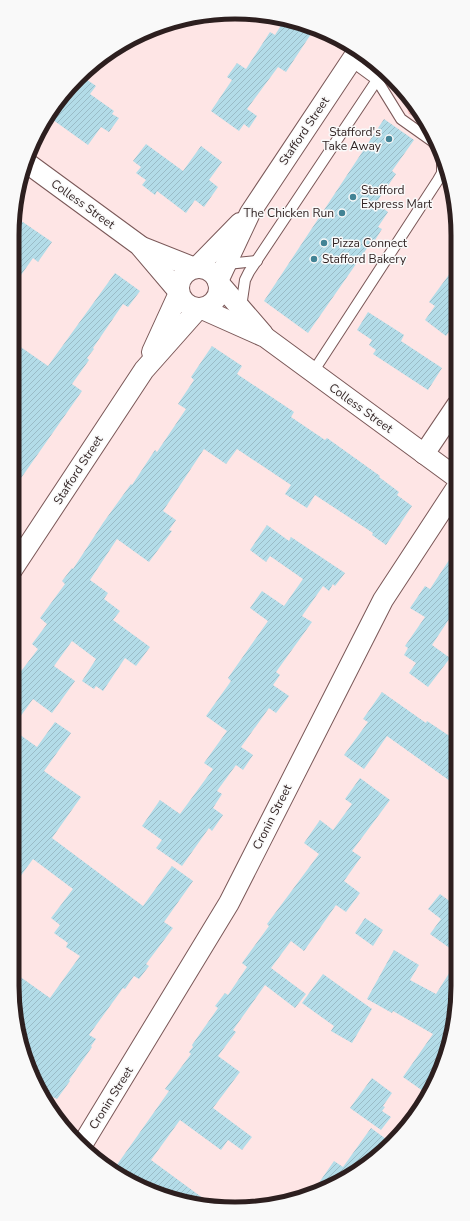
<svg xmlns="http://www.w3.org/2000/svg" width="470" height="1221" viewBox="0 0 470 1221" font-family="'Nunito Sans',sans-serif">
  <defs>
    <pattern id="grass-dots" width="8" height="8" patternUnits="userSpaceOnUse"><rect width="8" height="8" fill="#ffc9c9"/><path d="M2 2h.1M6 6h.1" fill="none" stroke="#dbacac" stroke-width="1.8" stroke-linecap="round"/></pattern>
    <pattern id="building-hatch" width="6" height="6" patternUnits="userSpaceOnUse"><rect width="6" height="6" fill="#b3dce8"/><path d="M-1 1l2-2M0 6l6-6M5 7l2-2" fill="none" stroke="#9abcc7"/></pattern>
  </defs>
  <rect width="100%" height="100%" fill="#fee5e5"/>
  <path fill="url(#grass-dots)" d="M405 92 430 129 408 113Z"/>
  <g fill="url(#building-hatch)">
    <path d="M285 19 293 20 312 28 309 33 311 34 286 72 278 67 247 109 257 116 249 128 244 124 239 131 211 111 232 80 227 77 237 63 246 69 270 32 275 35Z"/>
    <path d="M83 77 96 86 90 94 114 111 112 114 119 118 109 132 101 127 88 145 49 117 58 99Z"/>
    <path d="M384 119 414 140 392 171 396 174 376 203 388 212 378 227 382 229 372 245 370 244 308 333 264 301Z"/>
    <path d="M146 144 183 171 201 146 222 162 209 180 218 187 204 207 195 200 186 213 157 191 155 195 142 185 146 180 136 173 141 167 133 161Z"/>
    <path d="M14 216 52 242 38 262 33 258 12 288V235Z"/>
    <path d="M456 265V322L446 336 425 320 435 306 429 302Z"/>
    <path d="M115 273 140 291 128 307 123 304 93 348 94 349 87 358 89 360 72 384 82 391 12 491V341L48 366Z"/>
    <path d="M368 312 404 335 401 341 442 368 428 390 373 354 376 350 369 345 372 340 357 330Z"/>
    <path d="M212 346 242 366 237 374 294 412 291 417 325 440 327 438 380 476 379 477 399 492 397 495 412 506 386 545 372 535 373 533 315 495 307 508 285 494 291 485 237 449 226 464 204 449 163 511 176 520 169 530 172 531 149 562 117 539 90 580 108 593 104 599 120 611 113 620 150 647 136 666 125 658 103 691 96 686 94 689 82 681 96 659 72 641 54 666 75 681 52 713 33 699 12 728V683L38 649 32 644 47 624 40 618 65 584 62 581 72 568 73 569 103 523 131 484 132 485 155 450 157 452 186 409 178 404 194 380 191 377Z"/>
    <path d="M267 525 289 541 291 537 345 573 335 586 333 584 329 591 323 586 302 616 312 622 276 672 280 675 273 685 289 696 276 713 269 708 241 747 253 755 243 770 236 765 217 791 222 794 213 808 223 815 212 831 209 828 182 866 156 848 162 840 142 826 160 800 180 814 213 769 204 763 227 731 206 716 231 681 228 678 268 621 250 608 262 591 284 606 303 579 270 556 266 562 250 550Z"/>
    <path d="M457 548V607L432 645 450 658 428 687 409 673 416 663 404 655 408 648 405 646 425 617 410 608 425 586 430 589Z"/>
    <path d="M382 692 426 723 427 721 457 741V770L450 781 387 736 364 769 344 755 368 722 363 719Z"/>
    <path d="M55 722 71 733 44 771 81 797 52 838 143 906 172 866 193 881 164 922 173 928 146 964 149 966 139 979 134 976 125 989 123 988 89 1035 96 1039 91 1046 92 1047 69 1080 70 1081 57 1099 51 1096 48 1100 24 1058 12 986V971L50 998 80 956 66 947 68 943 54 933 60 925 51 918 73 889 33 859 12 888V729L37 747Z"/>
    <path d="M360 778 390 800 352 851 361 857 344 881 360 893 346 912 336 905 304 951 291 941 271 968 306 994 295 1008 265 985 233 1030 236 1032 218 1056 240 1072 213 1108 252 1137 242 1150 228 1140 221 1150 180 1120 151 1160 215 1207H206L133 1182 114 1169 169 1091 165 1089 191 1054 189 1052 193 1047 192 1045 218 1008 215 1006 225 993 228 995 247 967 242 963 269 926 267 924 319 854 304 843 320 820 333 830 352 804 345 799Z"/>
    <path d="M440 894 452 903 458 896V954L430 934 441 919 428 909Z"/>
    <path d="M365 918 383 930 373 946 355 933Z"/>
    <path d="M394 950 419 965 410 980 436 994 458 959V986L450 1044 433 1072 434 1073 431 1078H432L423 1091 403 1077 433 1034 393 1011 392 1013 367 999Z"/>
    <path d="M323 974 372 1009 352 1043 331 1031 334 1026 302 1003Z"/>
    <path d="M372 1078 392 1093 383 1106 385 1107 382 1111 391 1117 381 1130 350 1108Z"/>
    <path d="M371 1128 390 1142 358 1172 314 1190 334 1161 343 1167Z"/>
  </g>
  <g fill="none" stroke-linecap="round" stroke-linejoin="round">
    <defs>
      <g id="service">
        <path d="M351 61 377 80 401 119 432 141 439 149"/>
        <path d="M227 264 257 261"/>
        <path d="M241 307 245 280 249 272 383 71"/>
        <path d="M313 372 438 180 442 173V161"/>
      </g>
      <g id="minor">
        <path d="M27 163 139 245 179 292"/>
        <path d="M142 247 195 268"/>
        <circle cx="199" cy="288" r="20"/>
        <path d="M196 268 240 223"/>
        <path d="M218 281 250 213 359 49"/>
        <path d="M218 282 263 334"/>
        <path d="M200 308 265 337 457 478"/>
        <path d="M152 352 179 293"/>
        <path d="M424 454 457 405"/>
        <path d="M12 570 144 370 199 308"/>
        <path d="M82 1145 229 903 383 600 457 487"/>
      </g>
    </defs>
    <use href="#service" stroke="#7a5858" stroke-width="12"/>
    <use href="#minor" stroke="#7a5858" stroke-width="22"/>
    <use href="#service" stroke="#fff" stroke-width="10"/>
    <use href="#minor" stroke="#fff" stroke-width="20"/>
  </g>
  <g fill="#428395" stroke="#f9f9f9" stroke-width="1.5">
    <circle cx="389" cy="139" r="4"/>
    <circle cx="353" cy="197" r="4"/>
    <circle cx="342" cy="213" r="4"/>
    <circle cx="324" cy="243" r="4"/>
    <circle cx="314" cy="259" r="4"/>
  </g>
  <g text-anchor="middle" stroke-width="3" stroke-linejoin="round" paint-order="stroke">
    <g font-size="12" fill="#2d1f1f" stroke="#f9f9f9">
      <text transform="translate(304 131) rotate(-56)" y="4">Stafford Street</text>
      <text transform="translate(83 204) rotate(36)" y="4">Colless Street</text>
      <text transform="translate(361 408) rotate(36)" y="4">Colless Street</text>
      <text transform="translate(78 470) rotate(-57)" y="4">Stafford Street</text>
      <text transform="translate(272 817) rotate(-63)" y="4">Cronin Street</text>
      <text transform="translate(111 1098) rotate(-58)" y="4">Cronin Street</text>
    </g>
    <g font-size="12" fill="#2d1f1f" stroke="#f9f9f9" text-anchor="start">
      <text x="381" y="136" text-anchor="end">Stafford's<tspan x="381" dy="14">Take Away</tspan></text>
      <text x="361" y="194">Stafford<tspan x="361" dy="14">Express Mart</tspan></text>
      <text x="334" y="217" text-anchor="end">The Chicken Run</text>
      <text x="332" y="247">Pizza Connect</text>
      <text x="322" y="263">Stafford Bakery</text>
    </g>
  </g>
  <path d="M0 0H470V1221H0ZM235 19H235A216 216 0 0 1 451 235V986A216 216 0 0 1 235 1202H235A216 216 0 0 1 19 986V235A216 216 0 0 1 235 19Z" fill="#f9f9f9" fill-rule="evenodd"/>
  <path fill="none" stroke="#2d1f1f" stroke-width="5" d="M235 19H235A216 216 0 0 1 451 235V986A216 216 0 0 1 235 1202H235A216 216 0 0 1 19 986V235A216 216 0 0 1 235 19Z"/>
</svg>
